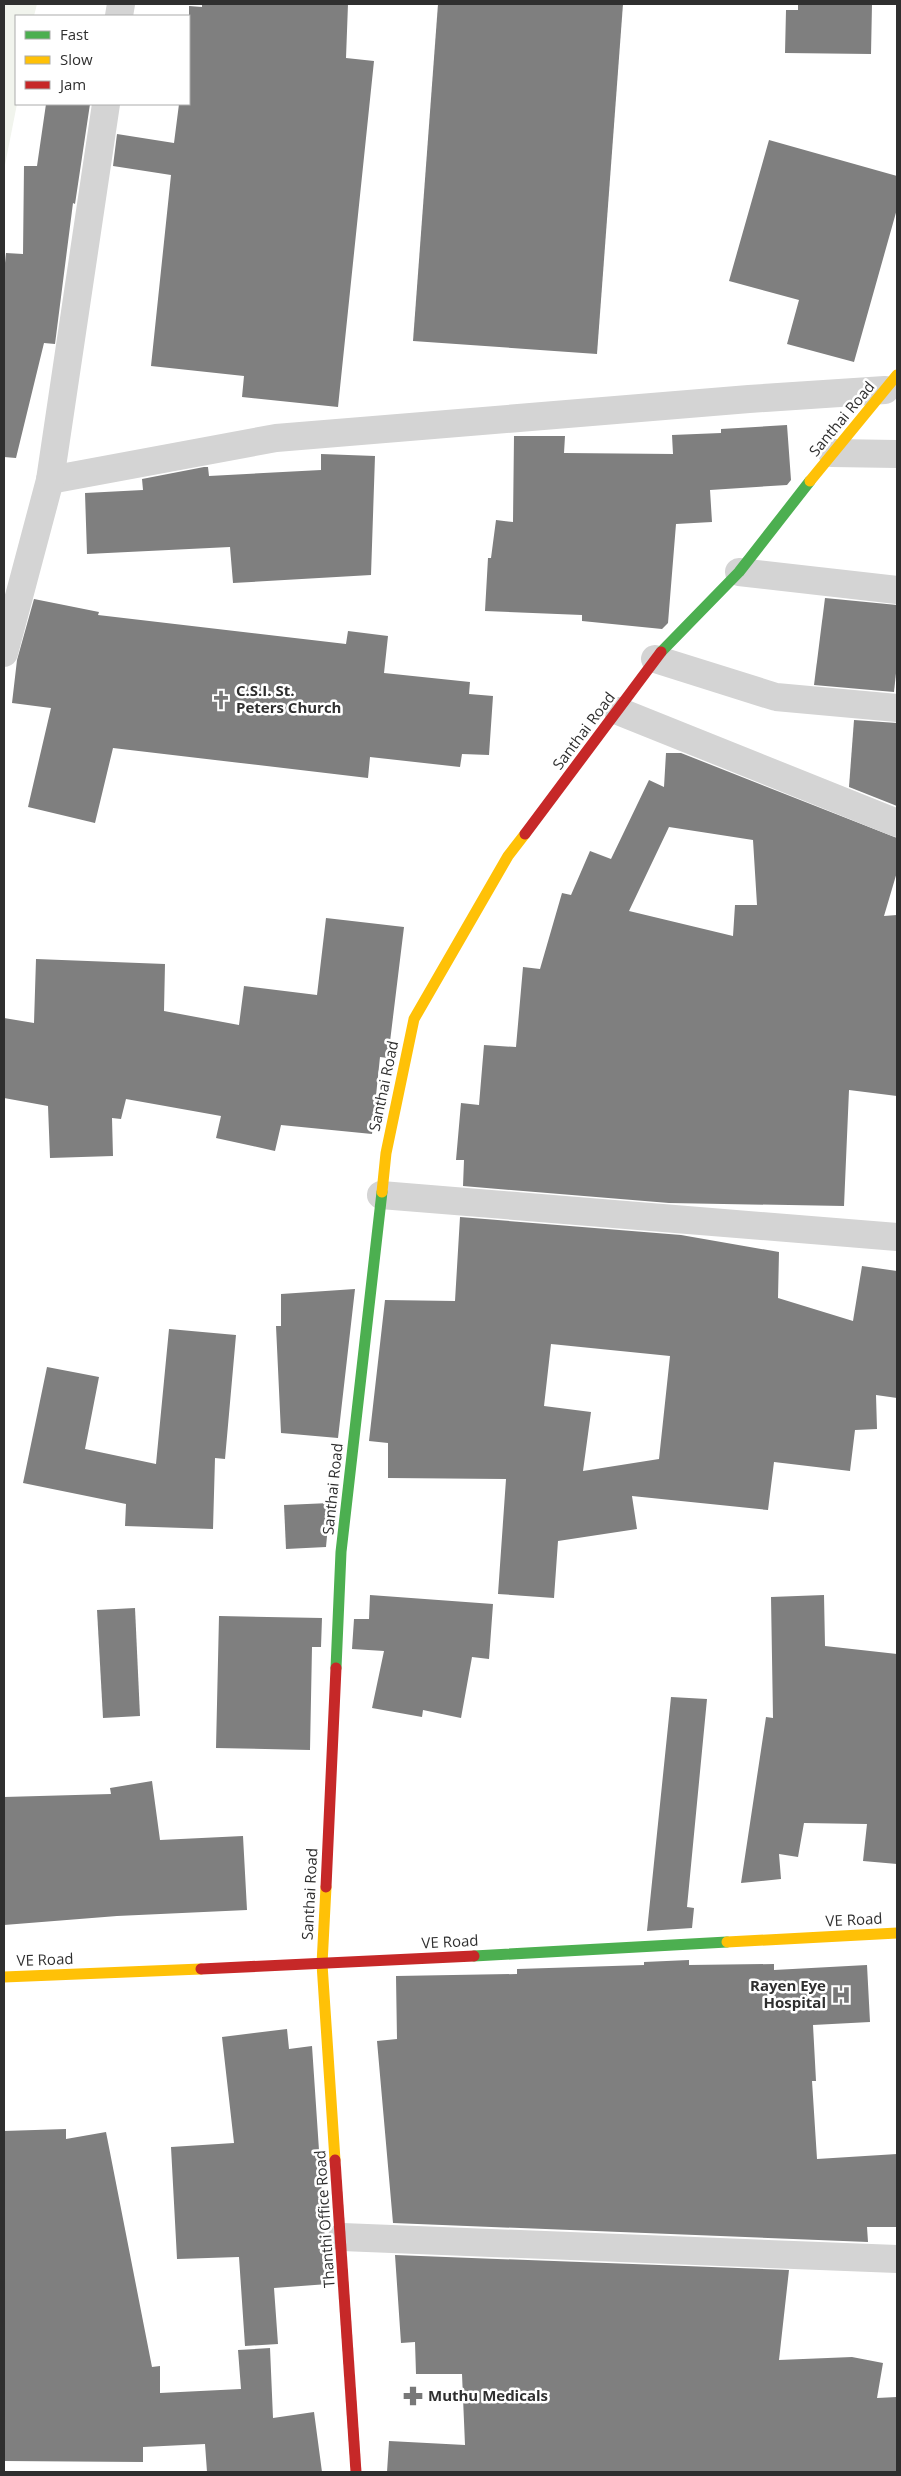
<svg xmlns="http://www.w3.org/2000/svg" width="901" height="2476" viewBox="0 0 901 2476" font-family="'Open Sans',sans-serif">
  <rect width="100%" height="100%" fill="#fff"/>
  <path fill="#f1f4ed" d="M4 4H37L34 16H16L17 104 4 170Z"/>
  <g fill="#7f7f7f" fill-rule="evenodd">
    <path d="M202 4H348L346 58 374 61 338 407 242 397 244 376 151 366 171 175 113 166 117 134 174 143 179 104H189V6L202 7Z"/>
    <path d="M438 4H623L597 354 413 341Z"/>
    <path d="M798 4H872L871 54 785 53 786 10H798Z"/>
    <path d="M46 104H90L75 204 73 203 55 344 44 343 16 458 4 457V273L6 253 23 254 24 166H37Z"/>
    <path d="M769 140 897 176V209L854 362 787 344 799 300 729 281Z"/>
    <path d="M787 425 791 480 787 485 710 490 712 522 676 524 668 623 662 629 582 621V615L485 611 488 558H491L496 520 513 522 514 436H565L564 453 673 454 672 435 721 433V429Z"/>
    <path d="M321 454 375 456 371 575 233 583 230 547 87 554 85 493 143 490 142 479 204 467H208L209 476 321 470Z"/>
    <path d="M825 598 897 605V664L894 692 814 685Z"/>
    <path d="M34 599 99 612 98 615 346 644 348 631 388 636 384 673 470 682 469 694 493 696 489 755 462 754 460 767 370 757 368 778 113 748 95 823 28 807 51 708 12 703 17 660Z"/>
    <path d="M854 720 897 723V806L849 787Z"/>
    <path d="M666 753H681L897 838V872L884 916 897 915V1096L849 1090 844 1206 669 1203 463 1186 464 1160H456L461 1103 479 1105 484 1045 516 1047 523 967 540 969 562 893 571 895 590 851 611 859 649 780 664 787ZM669 827 753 840 757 905H735L733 936 629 911Z"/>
    <path d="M326 918 404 927 388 1058 380 1057 372 1134 281 1125 275 1151 216 1138 221 1116 126 1099 121 1119 112 1118 113 1156 50 1158 48 1106 4 1098V1018L34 1023 36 959 165 964 164 1011 239 1025 244 986 317 995Z"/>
    <path d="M460 1217 681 1235 779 1252 778 1298 853 1321 862 1266 897 1271V1398L876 1395 877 1429 855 1430 850 1471 774 1462 768 1510 632 1496 637 1529 558 1541 554 1598 498 1594 506 1479 388 1478V1443L369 1441 385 1300 455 1301ZM551 1344 670 1356 659 1459 583 1471 591 1412 544 1406Z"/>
    <path d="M355 1289 338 1438 281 1433 276 1326H281V1294Z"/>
    <path d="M169 1329 236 1335 225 1459 215 1458 213 1529 125 1526 126 1504 23 1483 47 1367 99 1377 85 1449 156 1464Z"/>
    <path d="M330 1503 326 1547 286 1549 284 1505Z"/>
    <path d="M370 1595 493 1604 489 1659 472 1657 461 1718 423 1710 422 1717 372 1708 384 1651 352 1649 354 1619H369Z"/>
    <path d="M824 1595 825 1646 897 1654V1864L863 1861 867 1824 804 1823 798 1857 779 1854 781 1879 741 1883 766 1717 773 1718 771 1597Z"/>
    <path d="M135 1608 140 1716 103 1718 97 1610Z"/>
    <path d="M219 1616 322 1618 321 1647H312L310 1750 216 1748Z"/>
    <path d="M671 1697 707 1699 687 1907 694 1908 692 1928 647 1931Z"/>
    <path d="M152 1781 160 1840 243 1836 247 1910 117 1916 4 1925V1797L111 1794 110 1788Z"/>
    <path d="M689 1960V1965L774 1964V1970L867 1965 870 2022 813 2025 816 2081H812L817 2159 897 2154V2227H867L868 2242 393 2223 377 2041 397 2039 396 1976 517 1974V1969L644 1965V1962Z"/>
    <path d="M287 2029 289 2049 312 2046 328 2284 274 2288 278 2344 245 2346 239 2257 177 2259 171 2147 234 2143 222 2037Z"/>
    <path d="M66 2129V2139L106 2132 152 2367 160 2366V2393L241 2389 238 2350 270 2348 273 2418 314 2412 322 2472H207L205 2444 143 2447V2462L4 2461V2131Z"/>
    <path d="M395 2255 789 2270 779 2360 852 2357 883 2363 877 2398 897 2397V2472H387L389 2441 465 2445 462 2374H416L415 2342 401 2343Z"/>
  </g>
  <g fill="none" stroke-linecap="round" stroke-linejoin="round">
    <g stroke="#d4d4d4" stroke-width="28">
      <path d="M119 16 121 4"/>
      <path d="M832 453 897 454"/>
      <path d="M50 480 276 438 749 399 885 390"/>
      <path d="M739 572 897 590"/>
      <path d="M4 653 50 480 106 104"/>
      <path d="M655 659 776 697 897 708"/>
      <path d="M618 711 897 823"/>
      <path d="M381 1195 897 1237"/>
      <path d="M342 2237 897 2259"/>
    </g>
    <g stroke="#4caf50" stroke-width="11">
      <path d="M661 652 739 572 810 481"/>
      <path d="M336 1668 341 1552 382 1192"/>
      <path d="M474 1956 727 1942"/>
    </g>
    <g stroke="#ffc107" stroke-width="11">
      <path d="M810 481 897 375"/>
      <path d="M382 1192 386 1153 414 1019 508 856 525 834"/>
      <path d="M326 1887 322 1964 335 2160"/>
      <path d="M727 1942 897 1933"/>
      <path d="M4 1977 201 1969"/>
    </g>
    <g stroke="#c62828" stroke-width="11">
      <path d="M525 834 661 652"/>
      <path d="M326 1887 336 1668"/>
      <path d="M201 1969 474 1956"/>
      <path d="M335 2160 356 2472"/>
    </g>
  </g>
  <defs>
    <symbol id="church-bare" viewBox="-9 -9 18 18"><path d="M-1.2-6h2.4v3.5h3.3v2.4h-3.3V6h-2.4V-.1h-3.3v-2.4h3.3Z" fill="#787878" stroke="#fff" stroke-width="2.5" paint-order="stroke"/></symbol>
    <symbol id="hospital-bare" viewBox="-9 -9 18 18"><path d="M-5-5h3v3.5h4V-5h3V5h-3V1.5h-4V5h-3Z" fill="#787878" stroke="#fff" stroke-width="2.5" paint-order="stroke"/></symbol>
    <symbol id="pharmacy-bare" viewBox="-9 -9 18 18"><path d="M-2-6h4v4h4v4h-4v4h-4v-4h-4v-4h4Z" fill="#787878" stroke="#fff" stroke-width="2.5" paint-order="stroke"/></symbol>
  </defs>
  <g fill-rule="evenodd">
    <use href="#church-bare" x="207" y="686" width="28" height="28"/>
    <use href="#hospital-bare" x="827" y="1981" width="28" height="28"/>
    <use href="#pharmacy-bare" x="399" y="2382" width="28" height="28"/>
  </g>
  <g text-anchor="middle" stroke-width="5" stroke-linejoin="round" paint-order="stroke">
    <g font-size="15" fill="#2f2f2f" stroke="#fff">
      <text transform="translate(842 419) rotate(-50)" y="5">Santhai Road</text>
      <text transform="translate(584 731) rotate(-53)" y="5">Santhai Road</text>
      <text transform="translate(384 1086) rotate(-78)" y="5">Santhai Road</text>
      <text transform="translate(333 1489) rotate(-84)" y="5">Santhai Road</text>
      <text transform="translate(310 1894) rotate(-87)" y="5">Santhai Road</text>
      <text transform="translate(854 1920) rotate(-3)" y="5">VE Road</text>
      <text transform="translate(450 1942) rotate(-3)" y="5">VE Road</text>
      <text transform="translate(45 1960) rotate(-2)" y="5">VE Road</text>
      <text transform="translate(325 2219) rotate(-94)" y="5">Thanthi Office Road</text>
    </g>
    <g font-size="15" font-weight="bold" fill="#2f2f2f" stroke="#fff" text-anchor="start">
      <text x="236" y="696">C.S.I. St.<tspan x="236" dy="17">Peters Church</tspan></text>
      <text x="826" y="1991" text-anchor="end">Rayen Eye<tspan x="826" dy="17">Hospital</tspan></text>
      <text x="428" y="2401">Muthu Medicals</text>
    </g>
  </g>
  <rect width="901" height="2476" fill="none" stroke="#2f2f2f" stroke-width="10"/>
  <rect x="15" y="15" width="175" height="90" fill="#ffffff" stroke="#acacac"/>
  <rect x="25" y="31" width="25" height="8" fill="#4caf50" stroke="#acacac"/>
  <text x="60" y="40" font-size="15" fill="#2f2f2f">Fast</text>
  <rect x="25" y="56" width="25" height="8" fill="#ffc107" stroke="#acacac"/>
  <text x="60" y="65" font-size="15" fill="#2f2f2f">Slow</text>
  <rect x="25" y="81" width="25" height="8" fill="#c62828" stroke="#acacac"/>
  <text x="60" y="90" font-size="15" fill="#2f2f2f">Jam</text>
</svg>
